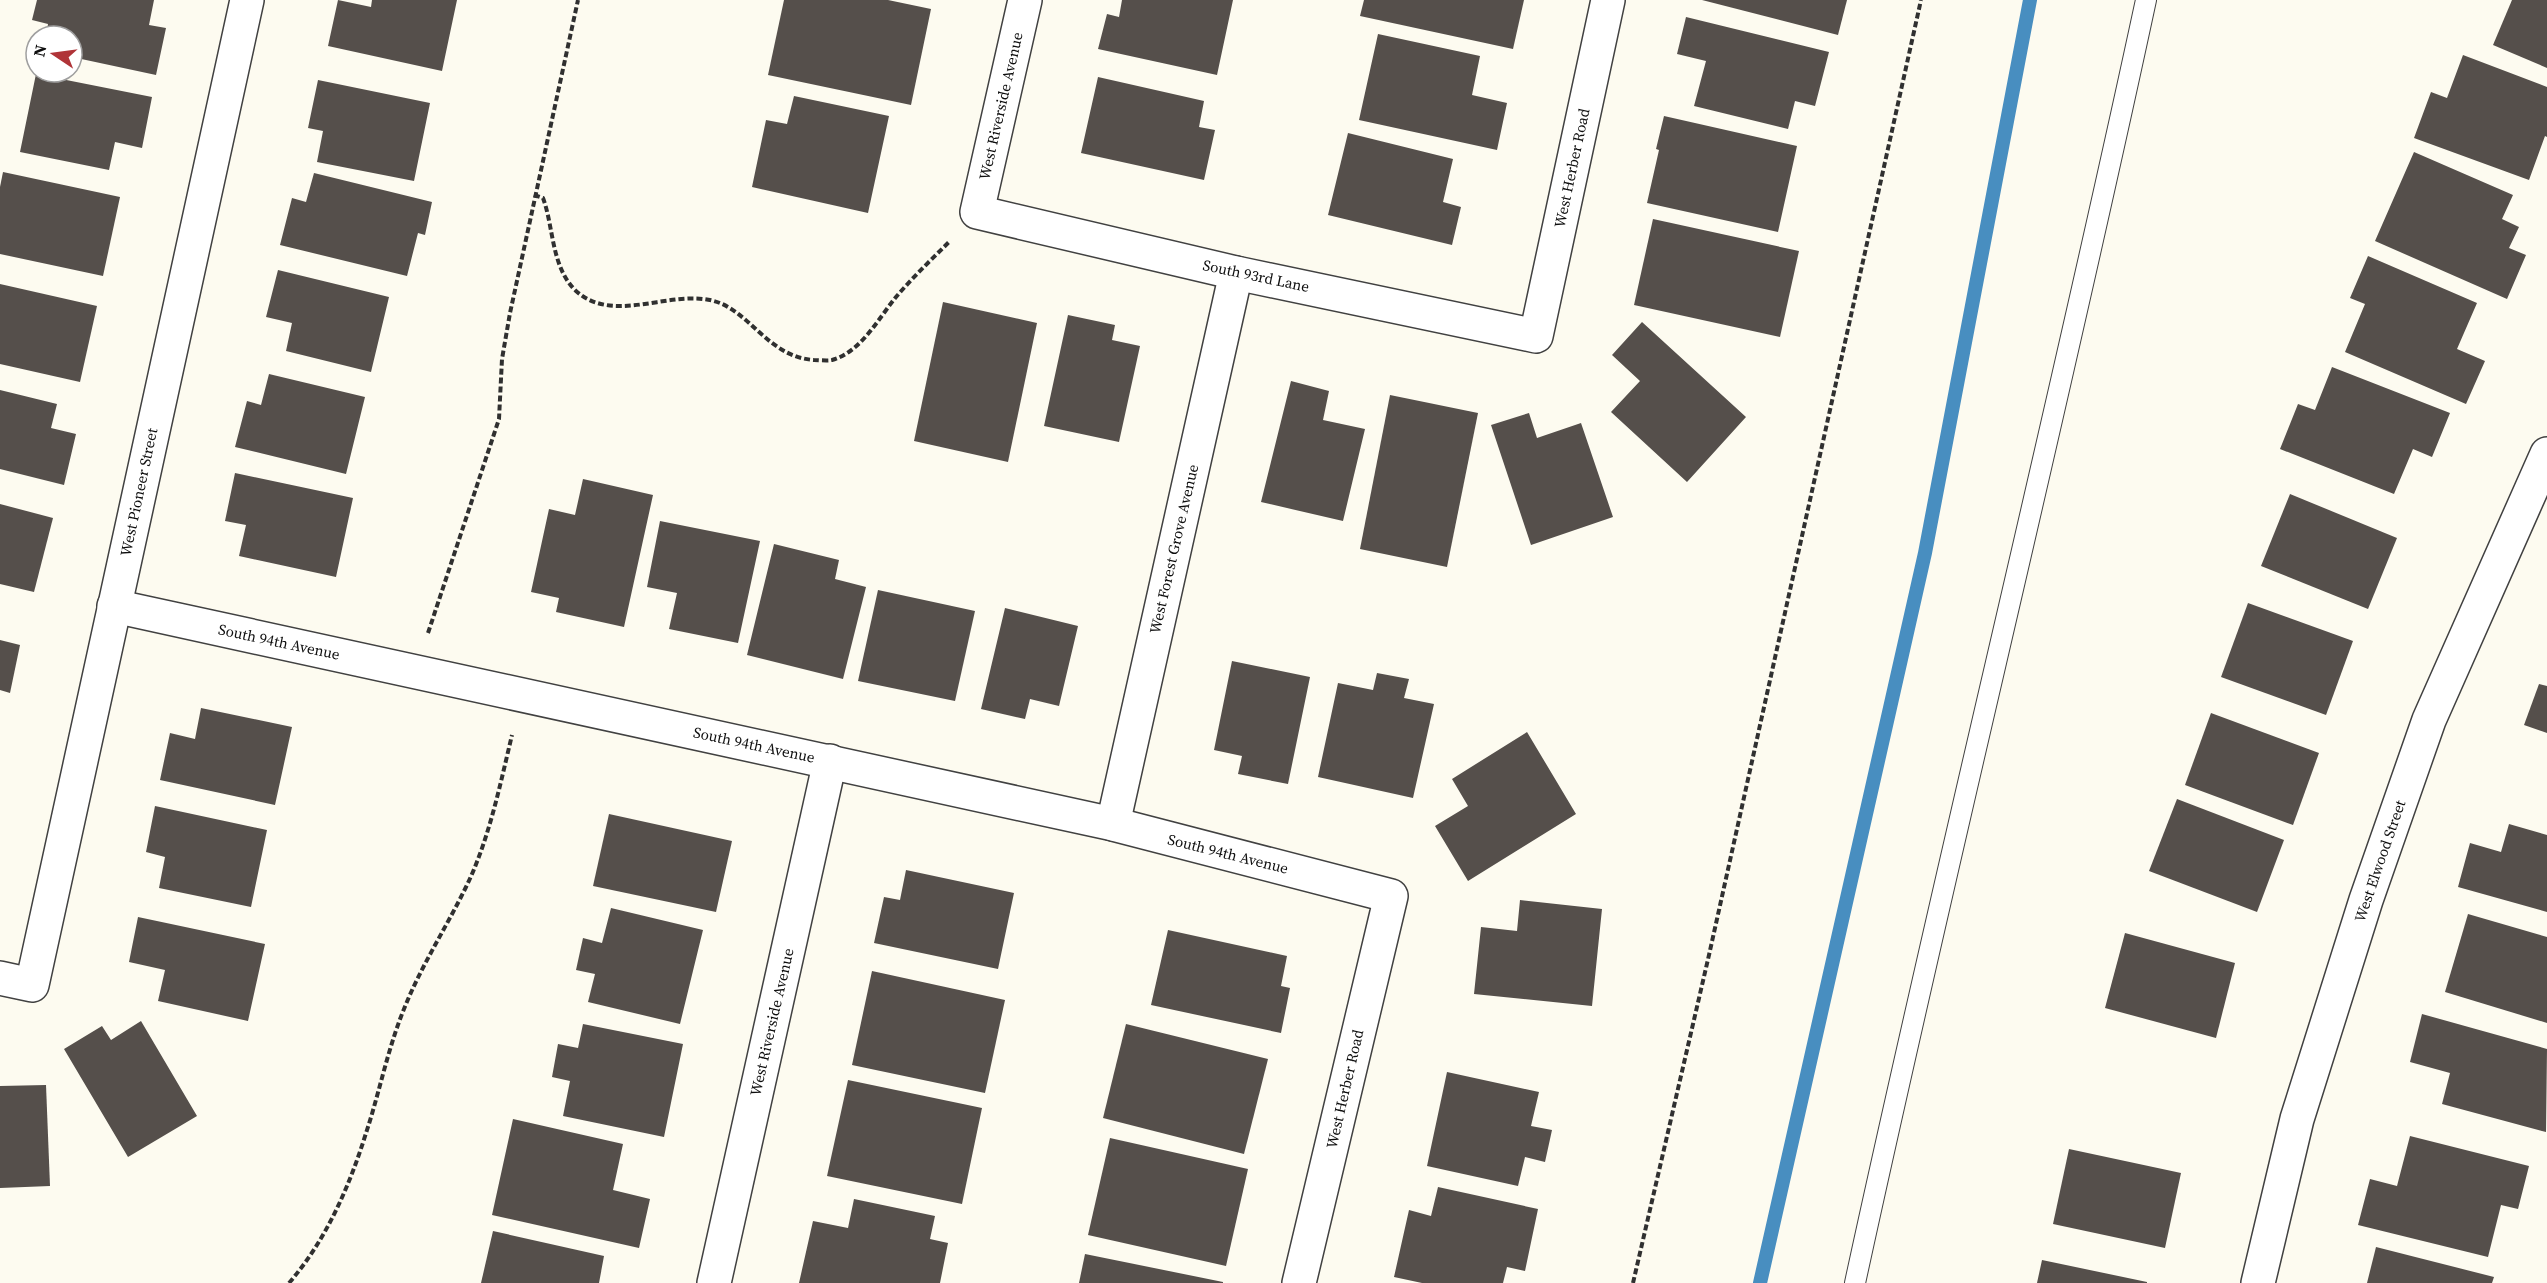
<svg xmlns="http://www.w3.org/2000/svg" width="2547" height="1283" viewBox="0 0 2547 1283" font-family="'Source Serif 4',serif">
  <rect width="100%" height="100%" fill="#fdfbf0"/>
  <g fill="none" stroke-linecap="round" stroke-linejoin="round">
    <path stroke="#488ec0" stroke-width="14" d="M1760 1283 1925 553 2030 0"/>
  </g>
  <g fill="#554f4b">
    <path d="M37 0H154L149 25 166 28 156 75 72 57V36H46L48 24 32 20Z"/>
    <path d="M338 0 371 7 372 0H457L442 71 328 46Z"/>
    <path d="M784 0H888L931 9 911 105 768 75Z"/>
    <path d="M1122 0H1233L1217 75 1098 49 1107 14 1119 17Z"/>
    <path d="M1364 0H1524L1513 49 1360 16Z"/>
    <path d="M1702 0H1847L1838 35Z"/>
    <path d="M2512 0H2547V68L2493 45Z"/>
    <path d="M1686 17 1829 52 1815 106 1795 101 1788 129 1694 106 1706 61 1677 54Z"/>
    <path d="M1378 34 1480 56 1472 95 1507 103 1497 150 1359 120Z"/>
    <path d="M2463 55 2547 87V137L2545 136 2529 180 2414 138 2431 92 2447 98Z"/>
    <path d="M36 74 152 97 142 148 115 142 109 170 20 152Z"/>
    <path d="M1098 77 1204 101 1199 127 1215 130 1204 180 1081 153Z"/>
    <path d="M318 80 430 103 414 181 317 162 323 131 308 128Z"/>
    <path d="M794 96 889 116 868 213 752 187 766 120 787 124Z"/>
    <path d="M1664 116 1797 146 1778 232 1647 203 1659 150 1656 149Z"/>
    <path d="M1348 133 1453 159 1443 202 1461 207 1452 245 1328 215Z"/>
    <path d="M2414 152 2513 195 2502 219 2519 227 2509 248 2526 255 2507 299 2375 241Z"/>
    <path d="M3 172 120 197 103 276 0 254V187Z"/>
    <path d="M314 173 432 202 425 235 418 233 407 276 280 245 292 198 306 202Z"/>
    <path d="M1653 219 1799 251 1780 337 1634 305Z"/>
    <path d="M2368 256 2477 303 2457 349 2485 361 2466 404 2345 352 2365 304 2350 298Z"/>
    <path d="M278 270 389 297 371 372 286 351 292 323 266 317Z"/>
    <path d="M0 284 97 306 80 382 0 364Z"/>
    <path d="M943 302 1037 323 1008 462 914 441Z"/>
    <path d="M1068 315 1115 325 1112 340 1140 346 1119 442 1044 426Z"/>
    <path d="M1642 322 1746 417 1687 482 1611 412 1640 381 1612 355Z"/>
    <path d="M2332 367 2450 413 2432 457 2413 449 2394 494 2280 449 2298 404 2315 410Z"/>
    <path d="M269 374 365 397 346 474 235 447 247 401 261 405Z"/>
    <path d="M1291 381 1329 391 1323 420 1365 429 1343 521 1261 502Z"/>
    <path d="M0 390 57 404 51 428 76 434 64 485 0 469Z"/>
    <path d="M1390 395 1478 413 1447 567 1360 549Z"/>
    <path d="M1529 413 1537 438 1581 423 1613 517 1531 545 1491 425Z"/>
    <path d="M235 473 353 498 336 577 239 556 246 525 225 521Z"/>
    <path d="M583 479 653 495 624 627 556 612 559 598 531 592 549 509 575 515Z"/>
    <path d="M2290 494 2397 538 2368 609 2261 566Z"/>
    <path d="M0 504 53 518 34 592 0 584Z"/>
    <path d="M660 521 760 541 738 643 669 629 677 593 647 587Z"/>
    <path d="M774 544 839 560 835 579 866 587 843 679 747 655Z"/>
    <path d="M878 590 975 611 955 701 858 681Z"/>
    <path d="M2248 603 2353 641 2326 715 2221 677Z"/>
    <path d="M1005 608 1078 626 1059 706 1030 699 1025 719 981 709Z"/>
    <path d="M0 640 20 645 10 693 0 690Z"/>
    <path d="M1232 661 1310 677 1288 784 1238 774 1242 756 1214 750Z"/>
    <path d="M1377 673 1409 679 1404 698 1434 704 1413 798 1318 777 1338 683 1373 690Z"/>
    <path d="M2539 684 2547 686V733L2524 725Z"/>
    <path d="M201 708 292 727 275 805 160 780 170 733 195 739Z"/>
    <path d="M2211 713 2319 753 2293 825 2185 785Z"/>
    <path d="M1527 732 1576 814 1468 881 1435 826 1468 806 1452 779Z"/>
    <path d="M2177 799 2284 840 2257 912 2149 871Z"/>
    <path d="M155 806 267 830 251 907 159 888 165 857 146 852Z"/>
    <path d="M609 814 732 841 716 912 593 886Z"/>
    <path d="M2509 824 2547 835V912L2458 887 2470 843 2501 852Z"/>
    <path d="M906 870 1014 893 998 969 874 943 884 897 900 900Z"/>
    <path d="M1520 900 1602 909 1592 1006 1474 994 1481 927 1517 931Z"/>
    <path d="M611 908 703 930 680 1024 588 1002 595 974 576 970 583 938 602 943Z"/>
    <path d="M2468 914 2547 937V1023L2445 992Z"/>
    <path d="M138 917 265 944 248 1021 158 1001 165 970 129 962Z"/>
    <path d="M1168 930 1287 956 1281 986 1290 988 1281 1033 1151 1005Z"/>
    <path d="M2125 933 2235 963 2216 1038 2105 1008Z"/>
    <path d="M872 971 1005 1000 985 1093 852 1065Z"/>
    <path d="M2422 1014 2547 1049 2546 1132 2442 1104 2450 1073 2410 1062Z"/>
    <path d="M141 1021 197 1116 128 1157 64 1049 102 1026 111 1040Z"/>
    <path d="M583 1024 683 1044 664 1137 563 1116 570 1081 552 1077 558 1044 578 1048Z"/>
    <path d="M1126 1024 1268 1059 1244 1154 1103 1118Z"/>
    <path d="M1447 1072 1539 1092 1531 1126 1552 1130 1545 1162 1525 1157 1518 1186 1427 1166Z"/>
    <path d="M848 1080 982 1108 962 1204 827 1176Z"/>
    <path d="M46 1085 50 1186 0 1188V1086Z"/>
    <path d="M513 1119 623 1144 613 1190 650 1199 639 1248 492 1215Z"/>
    <path d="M2410 1136 2529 1166 2518 1209 2501 1205 2488 1257 2358 1225 2370 1179 2397 1186Z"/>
    <path d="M1110 1138 1248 1169 1226 1266 1088 1235Z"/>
    <path d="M2069 1149 2181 1173 2165 1248 2053 1224Z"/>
    <path d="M1438 1187 1538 1209 1525 1271 1507 1267 1503 1283H1422L1394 1277 1409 1210 1431 1216Z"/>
    <path d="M854 1199 935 1216 930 1239 948 1243 940 1283H799L813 1221 848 1228Z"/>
    <path d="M493 1231 604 1256 599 1283H481Z"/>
    <path d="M2376 1247 2494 1277 2492 1283H2367Z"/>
    <path d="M1085 1254 1223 1282V1283H1079Z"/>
    <path d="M2042 1260 2147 1282V1283H2037Z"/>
  </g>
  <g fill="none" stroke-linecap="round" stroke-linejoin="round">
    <defs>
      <path id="service" d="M1855 1283C1948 854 2054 429 2146 0"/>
      <g id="minor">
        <path d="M1025 0 977 212 1236 273 1536 336 1608 0"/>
        <path d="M114 606 1113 824 1391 896 1299 1283"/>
        <path d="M1113 824 1236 273"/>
        <path d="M0 978 32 985 247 0"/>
        <path d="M714 1283 830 761"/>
        <path d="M2258 1283 2297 1119 2366 900 2429 720 2547 454"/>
      </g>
    </defs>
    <use href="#service" stroke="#414141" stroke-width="22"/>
    <use href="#minor" stroke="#414141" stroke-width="36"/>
    <g stroke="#303030" stroke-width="4" stroke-dasharray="6 3" stroke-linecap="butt">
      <path d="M534 195 543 198C554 228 551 267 576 291 614 325 670 289 714 301 750 311 768 357 814 360 819 360 827 361 832 360 861 352 878 319 896 297 913 277 932 259 950 241"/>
      <path d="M428 633 499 419 502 359 510 313 578 0"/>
      <path d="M289 1283C327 1239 350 1185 367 1130 380 1090 388 1048 404 1009 421 966 446 928 466 887 489 840 500 785 512 735"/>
      <path d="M1633 1283 1709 955 1921 0"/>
    </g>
    <use href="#service" stroke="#fff" stroke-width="20"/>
    <use href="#minor" stroke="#fff" stroke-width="33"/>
  </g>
  <g text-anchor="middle" stroke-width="6" stroke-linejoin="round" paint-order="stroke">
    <g font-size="15" fill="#0e0e0e" stroke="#fff">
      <text transform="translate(1001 106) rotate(-77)" y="5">West Riverside Avenue</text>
      <text transform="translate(1572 168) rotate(-78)" y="5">West Herber Road</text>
      <text transform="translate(1256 276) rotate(12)" y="5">South 93rd Lane</text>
      <text transform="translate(139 492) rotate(-78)" y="5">West Pioneer Street</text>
      <text transform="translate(1174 549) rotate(-77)" y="5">West Forest Grove Avenue</text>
      <text transform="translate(279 642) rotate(12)" y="5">South 94th Avenue</text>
      <text transform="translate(754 745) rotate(12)" y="5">South 94th Avenue</text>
      <text transform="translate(1228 854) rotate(14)" y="5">South 94th Avenue</text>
      <text transform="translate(2380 861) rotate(-71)" y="5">West Elwood Street</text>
      <text transform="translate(772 1022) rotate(-77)" y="5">West Riverside Avenue</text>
      <text transform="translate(1345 1089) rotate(-77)" y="5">West Herber Road</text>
    </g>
  </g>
  <g transform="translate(54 54) rotate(283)"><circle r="28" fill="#ffffff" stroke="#9f9f9f" stroke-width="1.5"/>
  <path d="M0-4.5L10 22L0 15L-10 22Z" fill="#b03438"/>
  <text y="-9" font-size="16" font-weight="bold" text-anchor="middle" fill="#0e0e0e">N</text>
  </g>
</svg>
